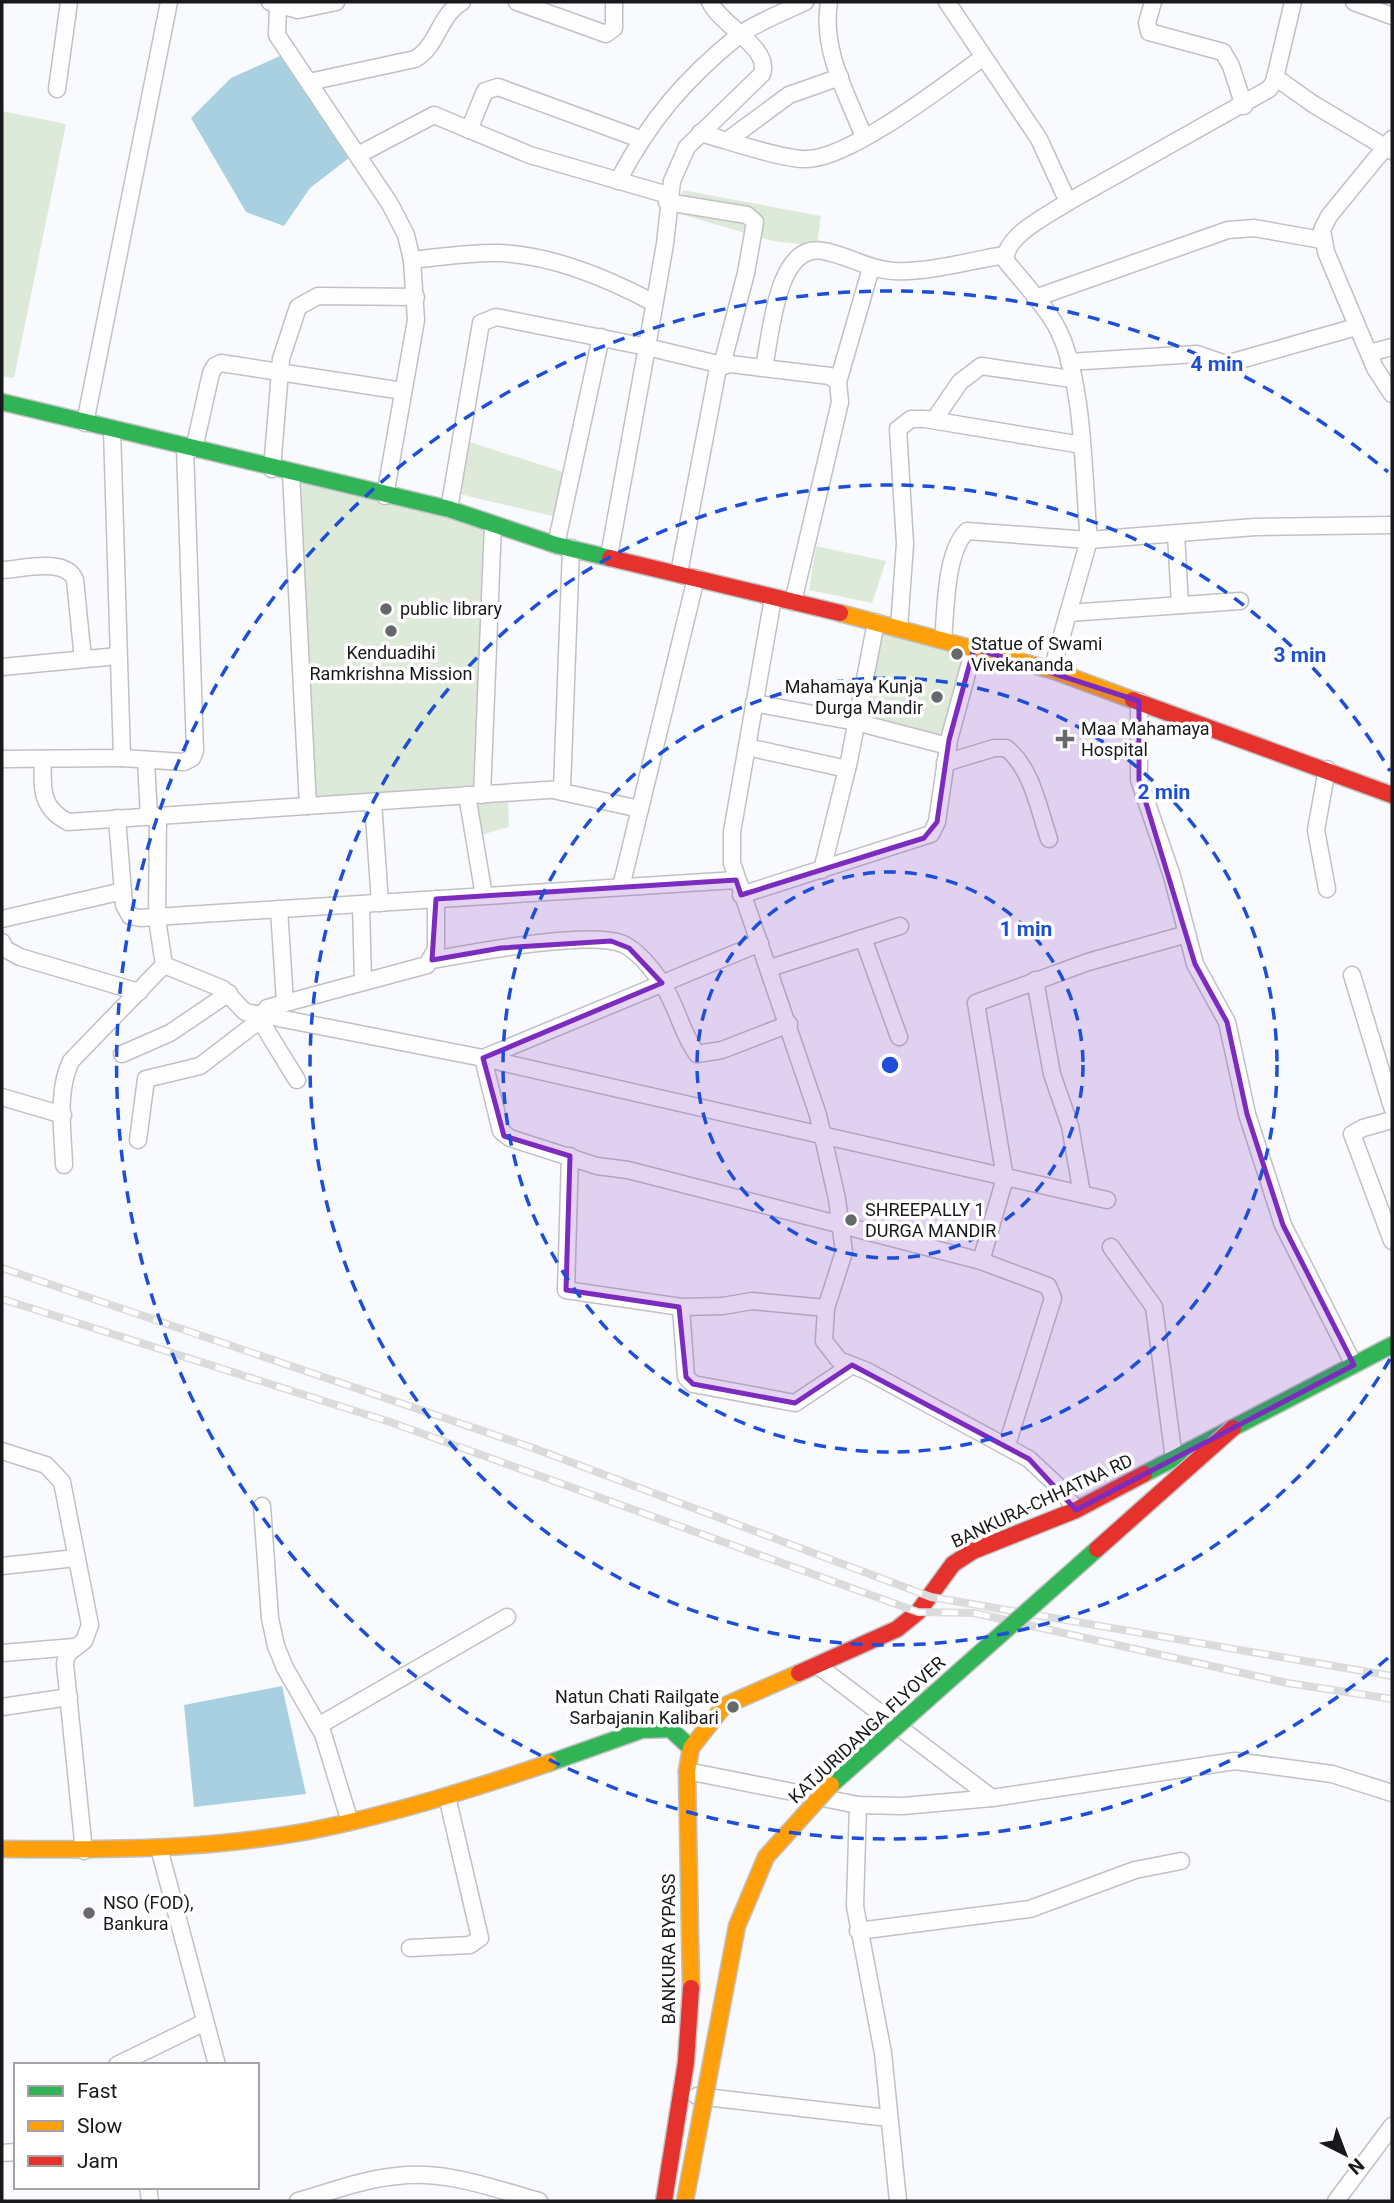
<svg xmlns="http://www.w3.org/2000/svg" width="1394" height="2203" viewBox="0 0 1394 2203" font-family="Roboto,sans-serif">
  <rect width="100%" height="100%" fill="#f9fafd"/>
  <g fill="#deead9">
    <path d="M2 111 66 124 14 378 2 376Z"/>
    <path d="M682 190 821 216 817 246 773 241 680 214 684 203Z"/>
    <path d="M463 440 573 475 565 519 451 492Z"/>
    <path d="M294 466 490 517 476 789 312 800Z"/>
    <path d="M816 546 886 561 872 603 809 590Z"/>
    <path d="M877 618 970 651 946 742 860 719Z"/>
    <path d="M508 796 509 827 477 836 470 798Z"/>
  </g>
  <g fill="#a8d0e0">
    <path d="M280 56 349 158 310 188 284 226 246 212 191 118 231 78Z"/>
    <path d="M282 1686 306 1794 194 1807 184 1705Z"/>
  </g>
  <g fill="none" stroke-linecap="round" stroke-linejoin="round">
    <defs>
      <g id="street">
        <path d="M270 2 298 10 336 2"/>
        <path d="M517 2 606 34 614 28V2"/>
        <path d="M829 2C821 50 847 94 864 137"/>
        <path d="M1153 2 1147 23 1149 32 1223 52 1231 66 1244 106"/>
        <path d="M1354 2 1392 16"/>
        <path d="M278 6 277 35 390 204 406 235 412 260 416 320 385 496"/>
        <path d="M1275 77 1313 104 1392 151"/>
        <path d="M309 82 415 59C438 46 439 15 462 2"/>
        <path d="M57 89 69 2"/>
        <path d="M469 130 485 91 498 87 640 139"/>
        <path d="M700 133C724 139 786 161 808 159 852 157 945 85 982 58"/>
        <path d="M1392 139 1329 216 1322 230 1326 252 1375 368 1392 394"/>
        <path d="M728 140 789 95 840 77"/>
        <path d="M358 155 434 115 530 155 668 195"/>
        <path d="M618 181C649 121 685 79 738 36 757 22 784 12 805 2"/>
        <path d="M667 202 747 215 755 222 746 273 722 365 647 347 665 244 672 181 687 147 762 74C771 47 722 27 710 2"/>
        <path d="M1068 202 1269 89 1274 82 1293 2"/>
        <path d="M412 260C441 257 471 252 499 253 553 255 607 278 654 303"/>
        <path d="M1035 298 1228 230 1254 228 1322 240"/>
        <path d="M1369 353 1392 347"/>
        <path d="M1069 362 1197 354 1223 363 1233 362 1356 327"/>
        <path d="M764 367C771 336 776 242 823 251 848 255 869 270 894 271 928 273 972 260 1005 255"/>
        <path d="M838 382 871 268"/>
        <path d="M934 420 960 382 981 366 1072 379"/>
        <path d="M85 423 169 2"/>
        <path d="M194 449 211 373 215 366 221 363 403 391"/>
        <path d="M272 469 281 359 298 307 318 296 416 297"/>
        <path d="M291 473 308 806"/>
        <path d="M449 509 481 323 496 317 647 347 609 556"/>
        <path d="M1176 533 1180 605"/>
        <path d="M556 545 601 337"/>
        <path d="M2 570C23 569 66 557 75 580L83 659"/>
        <path d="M679 573 718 368 730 364 830 376 838 382 840 402 793 602"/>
        <path d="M773 598 732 832V863L818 1115 837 1199 844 1252 826 1308 824 1341 839 1360 867 1371 1029 1459 1062 1490 1076 1510"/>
        <path d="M1068 613 1240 601"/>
        <path d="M899 628 905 544 898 429 911 419H925L1082 445"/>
        <path d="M943 640C946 610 945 552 967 531L1089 540C1083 480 1085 376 1055 324 1042 302 1022 281 1006 261 1002 237 1050 214 1068 202L1039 139 947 2"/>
        <path d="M2 667 118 656"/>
        <path d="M1052 670 1089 540 1255 527 1392 525"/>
        <path d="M1139 701V780L1172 876 1195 964 1227 1022 1247 1114 1283 1225 1354 1365"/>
        <path d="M754 703 856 722 948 746"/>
        <path d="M747 747 847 769"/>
        <path d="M122 758 184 762 192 758 195 751 185 447"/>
        <path d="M2 759 122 758 112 429"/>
        <path d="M43 759C42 787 40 808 68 822L562 789 571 548"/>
        <path d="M146 761 149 817"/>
        <path d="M945 763 994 748H1006C1032 768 1039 810 1049 839"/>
        <path d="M1327 769 1316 830 1327 889"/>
        <path d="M553 790 640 809"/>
        <path d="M467 795 484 896"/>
        <path d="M482 795 493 524"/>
        <path d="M373 802 380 903"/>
        <path d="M158 816 157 919 164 965 223 989 245 1012 263 1015"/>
        <path d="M117 818 124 905 130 916 140 918 736 880"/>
        <path d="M822 870 849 761 876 622"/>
        <path d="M621 887 696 578"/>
        <path d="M741 895 931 834 937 822 949 740 974 648"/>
        <path d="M436 899V949L427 965 267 1008 263 1015 483 1058 1107 1200"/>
        <path d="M361 904 363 982"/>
        <path d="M279 909 285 1002"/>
        <path d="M2 919 123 891"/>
        <path d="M863 938 899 1037"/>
        <path d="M2 942 5 949 20 957 139 992"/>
        <path d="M760 943 483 1058 501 1131 510 1138 597 1166 628 1170 981 1261 1048 1286 1053 1298 1007 1445"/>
        <path d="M432 960C471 953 589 930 623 944 637 950 653 970 661 982 677 1004 681 1033 697 1054L722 1050 789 1024"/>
        <path d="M770 968 900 926"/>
        <path d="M1352 975 1392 1107"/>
        <path d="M1035 980 1052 1074 1070 1126 1082 1194"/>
        <path d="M260 1020 297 1080"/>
        <path d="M122 1054 170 1033 229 993"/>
        <path d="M2 1097 63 1115"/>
        <path d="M1392 1120 1363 1128 1352 1134 1392 1241"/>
        <path d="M138 1140 146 1079 200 1066 264 1017"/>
        <path d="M570 1156 566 1290 681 1307 723 1306 752 1301 826 1308"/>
        <path d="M64 1165C63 1132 56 1092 71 1061L164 965"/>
        <path d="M1111 1247 1154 1307 1174 1459"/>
        <path d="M981 1261 1005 1178 976 1003 1088 962 1187 934"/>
        <path d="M681 1307 686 1377 693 1384 795 1403 852 1365"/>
        <path d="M2 1451 46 1465 62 1482 90 1625 84 1641 67 1654 65 1664 84 1851"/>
        <path d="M262 1506 270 1618 276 1646 285 1668 323 1734 350 1822"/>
        <path d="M2 1566 76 1558"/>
        <path d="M2 1653 74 1647"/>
        <path d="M817 1665 992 1798"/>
        <path d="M2 1707 69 1697"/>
        <path d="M318 1726 507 1617"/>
        <path d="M687 1771 858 1805 903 1806 992 1798 1235 1761 1332 1774 1392 1793"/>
        <path d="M858 1805 855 1906 883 2053 898 2201"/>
        <path d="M159 1848 217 2065"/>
        <path d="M858 1931 1030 1909 1135 1870 1181 1861"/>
        <path d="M410 1948 470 1945 480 1938 447 1796"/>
        <path d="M117 2065 205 2022"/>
        <path d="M697 2096 888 2118"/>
        <path d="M2 2153 16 2152"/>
        <path d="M148 2187 150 2201"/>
        <path d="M298 2201C330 2192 363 2179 397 2176 446 2170 492 2188 539 2201"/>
        <path d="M1336 2201 1392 2126"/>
      </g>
      <g id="fast">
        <path d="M2 402 449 509 556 545 610 558"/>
        <path d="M1144 1474 1392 1345"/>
        <path d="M549 1763 642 1730 670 1729 691 1748"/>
      </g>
      <g id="slow">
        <path d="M840 613 1052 670 1133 700"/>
        <path d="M2 1849C104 1850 208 1850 309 1831 390 1815 470 1790 549 1763"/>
        <path d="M691 1988 687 1771 691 1748 724 1706 799 1673"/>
      </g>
      <g id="jam">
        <path d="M610 558 840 613"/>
        <path d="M1133 700 1392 795"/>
        <path d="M799 1673 897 1629 918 1612 953 1564 973 1551 1076 1510 1144 1474"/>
        <path d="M664 2201 686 2062 691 1988"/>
      </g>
    </defs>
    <use href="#street" stroke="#c0c1c4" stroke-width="19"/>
    <use href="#fast" stroke="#c0c1c4" stroke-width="19"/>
    <use href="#slow" stroke="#c0c1c4" stroke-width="19"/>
    <use href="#jam" stroke="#c0c1c4" stroke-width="19"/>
    <use href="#street" stroke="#fefeff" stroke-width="16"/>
    <use href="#fast" stroke="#30b455" stroke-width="16"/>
    <use href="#slow" stroke="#ff9f0a" stroke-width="16"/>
    <use href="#jam" stroke="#e5322d" stroke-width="16"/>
    <defs>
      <g id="rail">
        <path d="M2 1268 533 1448 931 1597 1392 1676"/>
        <path d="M2 1299 390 1422 918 1612 974 1613 1287 1683 1392 1699"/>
      </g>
    </defs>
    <use href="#rail" stroke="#dadbdb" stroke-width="8"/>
    <use href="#rail" stroke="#fff" stroke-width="5" stroke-dasharray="16" stroke-linecap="butt"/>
    <defs>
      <path id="fast-bridge" d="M831 1785 1097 1549"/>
      <path id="slow-bridge" d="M685 2201 737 1926 766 1857 831 1785"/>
      <path id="jam-bridge" d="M1097 1549 1233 1428"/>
    </defs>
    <use href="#fast-bridge" stroke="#c0c1c4" stroke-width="19" stroke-linecap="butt"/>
    <use href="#slow-bridge" stroke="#c0c1c4" stroke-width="19" stroke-linecap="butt"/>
    <use href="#jam-bridge" stroke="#c0c1c4" stroke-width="19" stroke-linecap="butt"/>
    <use href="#fast-bridge" stroke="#30b455" stroke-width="16"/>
    <use href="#slow-bridge" stroke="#ff9f0a" stroke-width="16"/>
    <use href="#jam-bridge" stroke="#e5322d" stroke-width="16"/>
  </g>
  <path fill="#7b2cbf" fill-opacity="0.2" stroke="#7b2cbf" stroke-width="5" stroke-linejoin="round" d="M974 648 1139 701V780L1195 964 1227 1022 1247 1114 1283 1225 1354 1365 1076 1510 1029 1459 852 1365 795 1403 693 1384 686 1377 679 1307 566 1290 570 1156 504 1136 483 1058 662 983 629 948 611 941 501 948 432 960 436 899 736 880 741 895 924 838 937 822 949 740Z"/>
  <g fill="none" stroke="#1d4ed8" stroke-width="3.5" stroke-dasharray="12 9">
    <circle cx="890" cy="1065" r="193"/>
    <circle cx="890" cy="1065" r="387"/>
    <path d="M1390 1359A580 580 0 1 1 1390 771"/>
    <path d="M1388 1658A774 774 0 1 1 1388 472"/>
  </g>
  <g fill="#67686b" stroke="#fff" stroke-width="2.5">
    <circle cx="386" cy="609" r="7"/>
    <circle cx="391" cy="631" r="7"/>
    <circle cx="957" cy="654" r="7"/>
    <circle cx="937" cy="697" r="7"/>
    <path d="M1061.5 728.5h7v7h7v7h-7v7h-7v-7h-7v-7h7z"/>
    <circle cx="851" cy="1220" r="7"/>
    <circle cx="733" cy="1707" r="7"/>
    <circle cx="89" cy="1913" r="7"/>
  </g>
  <g text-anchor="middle" stroke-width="7" stroke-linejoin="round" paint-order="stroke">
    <g font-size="18" fill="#19191d" stroke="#fff" text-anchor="start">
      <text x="400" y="615">public library</text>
      <text x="971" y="650">Statue of Swami<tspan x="971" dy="21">Vivekananda</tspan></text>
      <text x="391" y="659" text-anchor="middle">Kenduadihi<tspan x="391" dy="21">Ramkrishna Mission</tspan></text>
      <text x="923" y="693" text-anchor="end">Mahamaya Kunja<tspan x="923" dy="21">Durga Mandir</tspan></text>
      <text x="1081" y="735">Maa Mahamaya<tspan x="1081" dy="21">Hospital</tspan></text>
      <text x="865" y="1216">SHREEPALLY 1<tspan x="865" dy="21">DURGA MANDIR</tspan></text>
      <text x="719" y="1703" text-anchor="end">Natun Chati Railgate<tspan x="719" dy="21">Sarbajanin Kalibari</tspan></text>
      <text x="103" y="1909">NSO (FOD),<tspan x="103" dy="21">Bankura</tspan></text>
    </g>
    <g font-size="18" fill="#19191d" stroke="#fff">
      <text transform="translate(1042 1501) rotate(-25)" y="6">BANKURA-CHHATNA RD</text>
      <text transform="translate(867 1730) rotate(-43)" y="6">KATJURIDANGA FLYOVER</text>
      <text transform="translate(669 1949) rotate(-90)" y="6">BANKURA BYPASS</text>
    </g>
  </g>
  <circle cx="890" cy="1065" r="10" fill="#1d4ed8" stroke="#fff" stroke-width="3.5"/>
  <g font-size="21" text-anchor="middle" font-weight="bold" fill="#1d4ed8" stroke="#fff" stroke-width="7" stroke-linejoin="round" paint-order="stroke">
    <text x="1217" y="371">4 min</text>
    <text x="1300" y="662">3 min</text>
    <text x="1164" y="799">2 min</text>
    <text x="1026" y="936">1 min</text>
  </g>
  <rect width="1394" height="2203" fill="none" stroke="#19191d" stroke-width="7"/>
  <rect x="14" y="2063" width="245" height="126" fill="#ffffff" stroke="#a3a3a5" stroke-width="2"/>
  <rect x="28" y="2086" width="35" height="10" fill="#30b455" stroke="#a3a3a5" stroke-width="2"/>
  <text x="77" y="2098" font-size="21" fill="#19191d">Fast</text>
  <rect x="28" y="2121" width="35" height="10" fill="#ff9f0a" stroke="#a3a3a5" stroke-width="2"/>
  <text x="77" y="2133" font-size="21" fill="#19191d">Slow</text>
  <rect x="28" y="2156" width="35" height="10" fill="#e5322d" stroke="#a3a3a5" stroke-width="2"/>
  <text x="77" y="2168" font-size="21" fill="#19191d">Jam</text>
  <g transform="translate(1345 2154) rotate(138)" stroke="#ffffff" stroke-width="5" paint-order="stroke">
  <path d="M0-5L12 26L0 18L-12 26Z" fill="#19191d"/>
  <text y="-10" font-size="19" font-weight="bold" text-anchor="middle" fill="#19191d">N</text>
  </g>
</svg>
